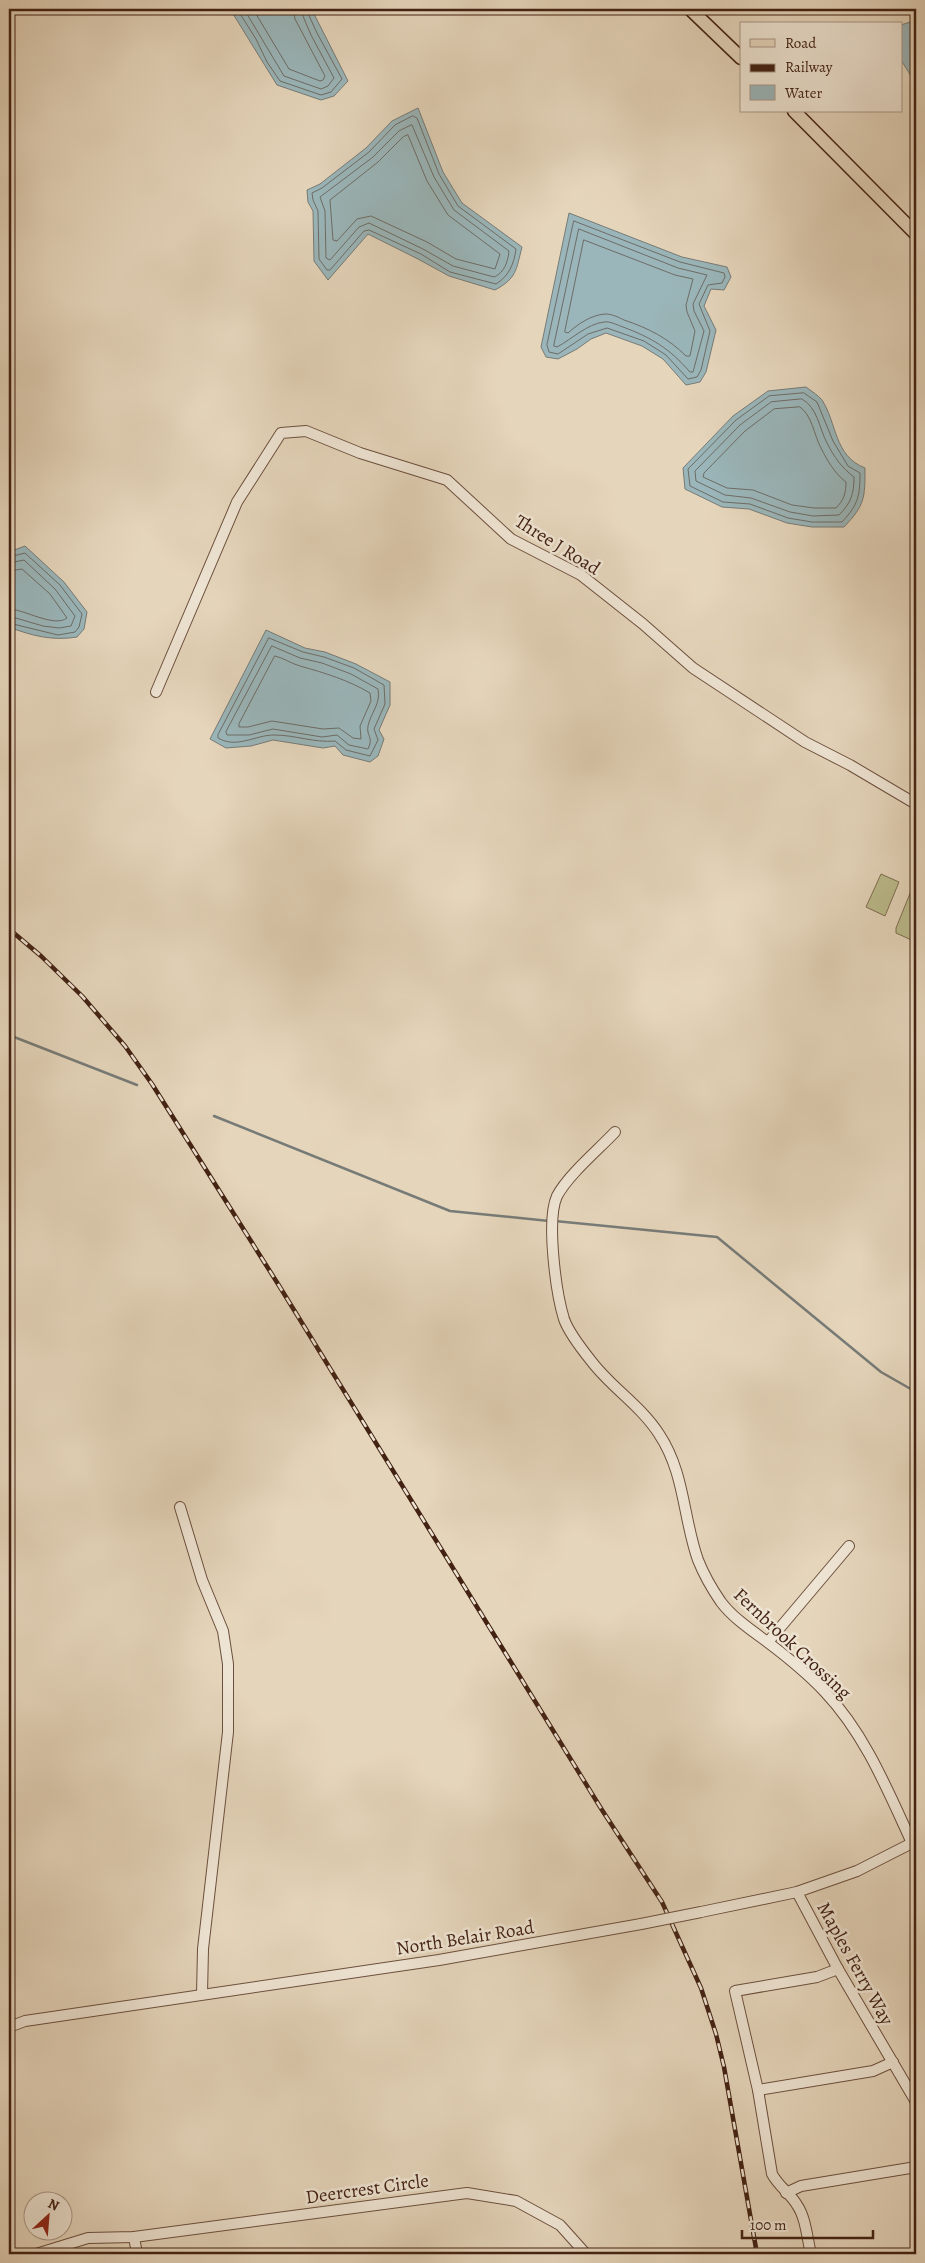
<svg xmlns="http://www.w3.org/2000/svg" width="925" height="2263" viewBox="0 0 925 2263" font-family="Alegreya,serif">
  <rect width="100%" height="100%" fill="#e5d5bb"/>
  <filter id="stains"><feTurbulence type="fractalNoise" baseFrequency=".004" numOctaves="4"/><feColorMatrix values="0 0 0 0 .2 0 0 0 0 .09 0 0 0 0 .02 0 0 0 .5 -.17"/></filter>
  <radialGradient id="worn" r=".72"><stop offset=".6" stop-color="#630" stop-opacity="0"/><stop offset="1" stop-color="#630" stop-opacity=".3"/></radialGradient>
  <g fill="#bbbb8c" stroke="#7f6e50">
    <path d="M881 874 899 882 885 916 866 907Z"/>
    <path d="M916 890V942L896 933V928L911 891Z"/>
  </g>
  <g fill="#9ab6ba" stroke="#777b77">
    <path d="M230 9H307L313 12 348 81 334 96 321 100 277 85Z"/>
    <path d="M916 20V84L901 60V25Z"/>
    <path d="M418 108 443 172 462 203 522 247C516 270 517 278 495 290L449 276 418 259 368 234 328 280 314 261 313 211 308 202 307 190 320 184 366 148 392 121Z"/>
    <path d="M569 213 682 257 727 267 731 277 724 290 711 289 704 306 716 330 706 372 700 382 686 385 663 359 642 346 606 333 591 339 577 349 558 359 546 357 541 347Z"/>
    <path d="M806 387C811 391 818 395 822 400 837 423 834 456 865 468 865 498 865 505 844 527H812L787 523 749 509 722 507 685 489 683 468 733 416 768 391Z"/>
    <path d="M25 546 64 582 87 612 84 629 77 637C53 641 32 636 9 627V552Z"/>
    <path d="M266 630 305 648 325 652 356 664 390 682V705L379 730 384 739 378 756 370 762 343 755 335 746 323 748 273 740 251 746 226 748 210 739Z"/>
  </g>
  <g fill="none" stroke-linecap="round" stroke-linejoin="round">
    <g stroke="#6e6c66" stroke-width="1">
      <path d="M237 9 256 39 267 62 280 81 321 95 331 92 342 79 317 33 306 9"/>
      <path d="M244 9 284 76 321 89 328 86 334 78 311 35 300 9"/>
      <path d="M253 9 289 69 320 81 323 80 325 76 295 19 293 9"/>
      <path d="M413 116 417 118 439 174 458 206 516 249C514 264 509 276 496 284L450 272 421 254 369 230 364 231 330 270H327L319 259 318 211 313 200 312 193 322 188 369 152 395 125Z"/>
      <path d="M412 125 434 177 454 210 509 251C508 262 504 273 494 277L453 266 423 249 369 223 359 227 330 260 326 258 325 211 320 197 373 157 399 131Z"/>
      <path d="M408 135 427 181 448 215 500 254 495 269 456 259 427 242 371 216 357 219 337 241 333 240 330 200 378 162 403 137Z"/>
      <path d="M574 221 680 262 724 273 725 277 722 283 708 285 699 304 710 331 701 370 697 377 688 379 666 355 644 341 607 328 588 334 558 354 549 352 547 345Z"/>
      <path d="M579 229 678 268 707 275 693 304 694 311 704 331 693 372H690C669 348 652 338 623 327 617 325 610 321 604 322 587 324 572 339 557 347L554 346Z"/>
      <path d="M584 240 675 275 693 279 686 305 687 312 695 331 690 356H686C668 338 648 328 624 320 618 317 612 314 605 314 591 315 578 324 568 333L565 332Z"/>
      <path d="M804 393 817 402 833 441 848 466 860 473C860 496 858 505 842 522H812L788 518 750 504 723 502 690 486 688 469 736 420 769 396Z"/>
      <path d="M802 399C818 408 819 428 827 443 834 457 842 468 854 477 854 494 851 503 839 515L813 516 790 512 751 498 725 495 696 481 695 471 740 425 771 402Z"/>
      <path d="M800 407C812 415 814 435 821 448 827 460 835 474 846 482 846 493 844 500 836 508H814L792 505 753 490 727 488 703 477 704 473 745 431 774 409Z"/>
      <path d="M9 557 25 553 60 585 82 614 79 627 75 632 58 635 9 623"/>
      <path d="M9 563 24 560 55 589 75 616 71 626 59 628 43 626 9 616"/>
      <path d="M9 571 22 569 50 594 67 618C54 628 24 609 9 609"/>
      <path d="M269 638 303 652 324 657 354 668 384 685 385 704 374 729 378 740 370 756 346 750 335 741C314 743 296 735 274 735 255 735 237 749 218 738V735Z"/>
      <path d="M272 646 300 658 322 663 351 674 378 689C381 704 371 712 368 726 366 736 374 737 368 749L349 745 337 735 322 737 273 729 249 735H227L226 732Z"/>
      <path d="M275 656C284 658 292 664 300 666 325 673 348 680 370 693L371 701 360 726 361 739 353 738 339 728 323 729 272 721 248 727H239V724Z"/>
    </g>
    <g stroke="#777b77" stroke-width="2.5">
      <path d="M9 1035 137 1085"/>
      <path d="M214 1116 450 1211 549 1221"/>
      <path d="M555 1221 717 1237 881 1372 916 1392"/>
    </g>
    <defs>
      <g id="minor">
        <path d="M156 692 237 502 281 433 306 431 360 453 447 480 511 539 581 575 643 624 693 668 805 742 850 765 916 804"/>
        <path d="M615 1132C598 1150 568 1175 557 1196 546 1220 556 1293 564 1319 568 1331 584 1352 592 1362 612 1388 641 1406 659 1434 685 1473 683 1518 698 1560 704 1575 712 1589 721 1602 732 1617 751 1630 766 1641 786 1656 807 1673 825 1692 865 1734 888 1791 912 1843"/>
        <path d="M180 1507 202 1580 223 1631 228 1664V1732L203 1949 202 1994"/>
        <path d="M768 1642 849 1546"/>
        <path d="M797 1892 838 1969 916 2102"/>
        <path d="M701 1912 797 1892 857 1871 916 1841"/>
        <path d="M9 2027 25 2021 439 1960 641 1924"/>
        <path d="M758 2090 873 2071 893 2062"/>
        <path d="M786 2193 801 2186 916 2167"/>
        <path d="M134 2237 137 2254"/>
        <path d="M36 2254 88 2238 134 2237 467 2193 516 2201 560 2225 586 2254"/>
        <path d="M811 2254C807 2238 806 2218 797 2205 790 2193 779 2187 772 2174L758 2090 735 1991 817 1977 838 1969"/>
      </g>
      <g id="major">
        <path d="M690 9 741 58"/>
        <path d="M794 111 916 234"/>
      </g>
    </defs>
    <use href="#minor" stroke="#6c4f3d" stroke-width="12"/>
    <use href="#major" stroke="#432213" stroke-width="15"/>
    <use href="#minor" stroke="#eee4d3" stroke-width="10"/>
    <use href="#major" stroke="#e5d5bb" stroke-width="12"/>
    <defs>
      <path id="rail" d="M9 929 41 956 82 996 125 1046 152 1084 278 1284 602 1810 662 1902 701 1988 716 2034 724 2067 757 2254"/>
    </defs>
    <use href="#rail" stroke="#432213" stroke-width="4.5"/>
    <use href="#rail" stroke="#eee4d3" stroke-width="2.5" stroke-dasharray="8" stroke-linecap="butt"/>
    <defs>
      <path id="minor-bridge" d="M641 1924 701 1912"/>
    </defs>
    <use href="#minor-bridge" stroke="#6c4f3d" stroke-width="12" stroke-linecap="butt"/>
    <use href="#minor-bridge" stroke="#eee4d3" stroke-width="10"/>
  </g>
  <g text-anchor="middle" stroke-width="5" stroke-linejoin="round" paint-order="stroke">
    <g font-size="19" fill="#432213" stroke="#eee4d3">
      <text transform="translate(558 544) rotate(32)" y="7">Three J Road</text>
      <text transform="translate(793 1643) rotate(43)" y="7">Fernbrook Crossing</text>
      <text transform="translate(465 1937) rotate(-9)" y="7">North Belair Road</text>
      <text transform="translate(856 1963) rotate(61)" y="7">Maples Ferry Way</text>
      <text transform="translate(367 2188) rotate(-8)" y="7">Deercrest Circle</text>
    </g>
  </g>
  <rect width="925" height="2263" fill="none" stroke="#e5d5bb" stroke-width="30"/>
  <rect x="10" y="10" width="905" height="2243" fill="none" stroke="#432213" stroke-width="2.5"/>
  <rect x="15" y="15" width="895" height="2233" fill="none" stroke="#432213"/>
  <rect x="740" y="22" width="162" height="90" fill="#eee4d3" stroke="#aa9686"/>
  <rect x="750" y="39" width="25" height="8" fill="#e5d5bb" stroke="#aa9686"/>
  <text x="785" y="48" font-size="15" fill="#432213">Road</text>
  <rect x="750" y="64" width="25" height="8" fill="#432213" stroke="#aa9686"/>
  <text x="785" y="72" font-size="15" fill="#432213">Railway</text>
  <rect x="750" y="85" width="25" height="15" fill="#9ab6ba" stroke="#aa9686"/>
  <text x="785" y="98" font-size="15" fill="#432213">Water</text>
  <g transform="translate(48 2216) rotate(26)"><circle r="24" fill="#eee4d3" stroke="#aa9686"/>
  <path d="M0-4L9 19L0 12L-9 19Z" fill="#8f2418"/>
  <text y="-8" font-size="14" font-weight="bold" text-anchor="middle" fill="#432213">N</text>
  </g>
  <path d="M742 2230v8h131v-8" fill="none" stroke="#432213" stroke-width="2.5"/>
  <text x="750" y="2230" font-size="15" fill="#432213" stroke="#eee4d3" stroke-width="4" paint-order="stroke">100 m</text>
  <rect width="100%" height="100%" filter="url(#stains)"/>
  <rect width="100%" height="100%" fill="url(#worn)"/>
</svg>
